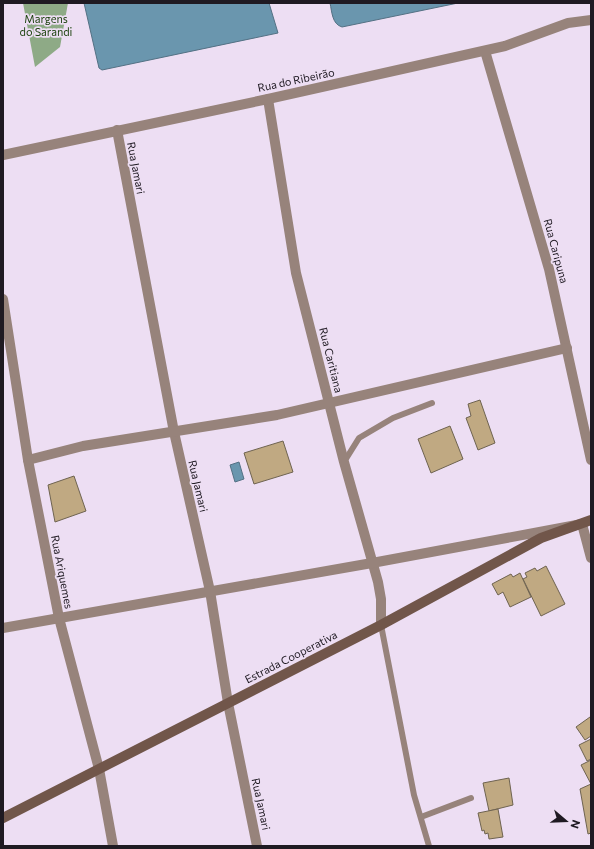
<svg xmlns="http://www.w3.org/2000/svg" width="594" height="849" viewBox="0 0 594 849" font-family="Commissioner,sans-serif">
  <rect width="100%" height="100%" fill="#eddef3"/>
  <path fill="#8eaa86" d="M23 3H68L60 47 35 67Z"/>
  <g fill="#6a96ae" stroke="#547184">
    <path d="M84 3H269L278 33 102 70 99 68Z"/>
    <path d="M330 3H458L342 27C332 24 332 12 330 3Z"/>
    <path d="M239 462 244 479 235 482 230 465Z"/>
  </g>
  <g fill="#c0a982" stroke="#6e6350">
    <path d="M480 400 495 443 478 450 466 418 471 416 468 404Z"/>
    <path d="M450 426 463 459 431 473 418 439Z"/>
    <path d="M283 441 293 472 254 484 244 453Z"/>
    <path d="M74 476 86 511 55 522 48 485Z"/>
    <path d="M546 566 565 604 541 616 523 579 527 577 525 573 535 568 537 571Z"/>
    <path d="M520 573 531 597 510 607 503 592 498 595 492 584 511 574 513 577Z"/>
    <path d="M590 717H591V736L585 740 576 727Z"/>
    <path d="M591 739V759L587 761 579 745Z"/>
    <path d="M591 760V784L581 765Z"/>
    <path d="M509 778 513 805 489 811 483 783Z"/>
    <path d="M591 784V833L588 834 580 789Z"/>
    <path d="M498 809 503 837 489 839 488 833 485 834 484 830 482 831 478 813Z"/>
  </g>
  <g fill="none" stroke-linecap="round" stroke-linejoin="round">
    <g stroke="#97837b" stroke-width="6">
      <path d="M344 462 359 438 393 418 432 403"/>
      <path d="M381 625 414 795 429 846"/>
      <path d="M421 817 471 798"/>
    </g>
    <g stroke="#97837b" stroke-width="10">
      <path d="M485 51 549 269 591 460"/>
      <path d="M268 99 296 273 344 462 378 582 381 599V625"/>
      <path d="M117 130 174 432 210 591 228 703 257 846"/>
      <path d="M3 155 268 99 505 46 568 23 591 20"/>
      <path d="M3 299 28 460 59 618 99 769 113 846"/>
      <path d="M28 460 83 446 277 415 567 348"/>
      <path d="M3 628 372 563 582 524 591 558"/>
    </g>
    <path stroke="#71564a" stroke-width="10" d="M3 818 381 625 541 538 591 520"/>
  </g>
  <g text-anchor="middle" stroke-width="3.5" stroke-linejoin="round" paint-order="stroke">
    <g font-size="11" fill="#1e4410" stroke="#eddef3">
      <text x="46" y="23">Margens<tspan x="46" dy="13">do Sarandi</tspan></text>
    </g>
    <g font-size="11" fill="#1f1a22" stroke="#eddef3">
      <text transform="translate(296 80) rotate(-12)" y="4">Rua do Ribeirão</text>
      <text transform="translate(136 168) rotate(79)" y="4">Rua Jamari</text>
      <text transform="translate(556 251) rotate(75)" y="4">Rua Caripuna</text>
      <text transform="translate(331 360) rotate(76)" y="4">Rua Caritiana</text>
      <text transform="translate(198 486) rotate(77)" y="4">Rua Jamari</text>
      <text transform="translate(62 572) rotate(79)" y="4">Rua Ariquemes</text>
      <text transform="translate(291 657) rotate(-27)" y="4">Estrada Cooperativa</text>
      <text transform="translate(261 804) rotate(78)" y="4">Rua Jamari</text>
    </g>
  </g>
  <rect width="594" height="849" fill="none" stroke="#1f1a22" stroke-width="8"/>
  <g transform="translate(566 821) rotate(109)" stroke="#eddef3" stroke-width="3" paint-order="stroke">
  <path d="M0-3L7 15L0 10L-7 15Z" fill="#1f1a22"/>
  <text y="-6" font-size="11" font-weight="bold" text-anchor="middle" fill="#1f1a22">N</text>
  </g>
</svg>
